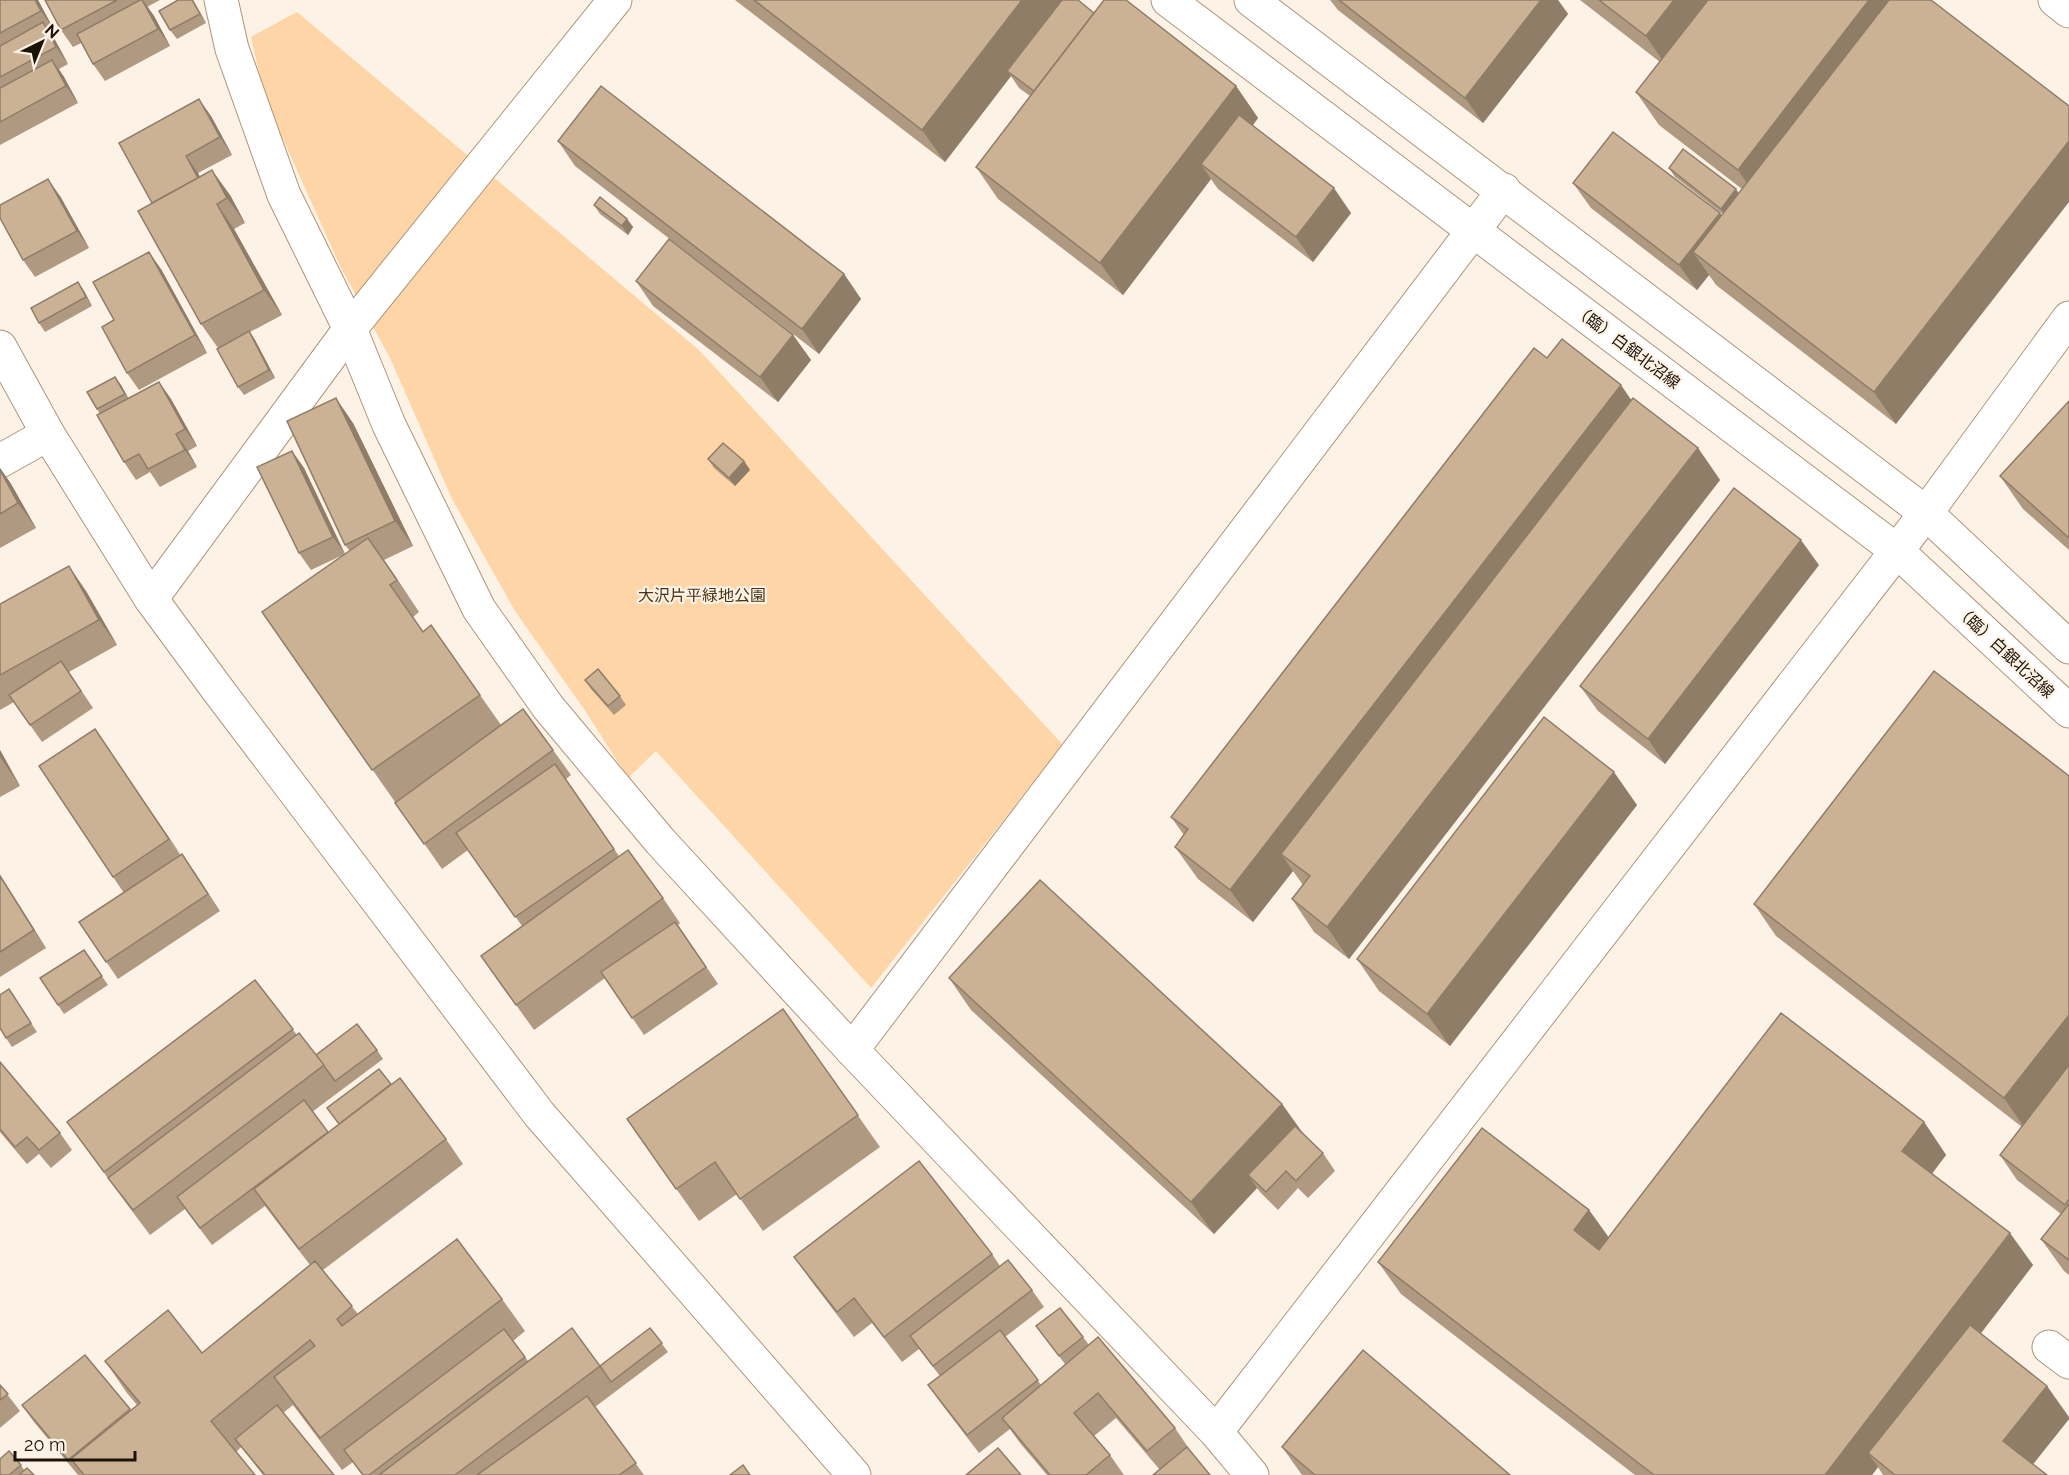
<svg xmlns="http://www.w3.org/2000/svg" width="2069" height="1475" viewBox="0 0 2069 1475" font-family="Raleway,'Noto Sans JP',sans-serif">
  <rect width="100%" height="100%" fill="#fdf2e6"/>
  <path fill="#fed5a6" d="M297 12 699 350 1063 745 871 988 656 751 628 778 586 712 515 611 452 499 390 358 340 266 265 99 251 37Z"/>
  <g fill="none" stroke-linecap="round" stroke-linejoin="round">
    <defs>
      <g id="street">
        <path d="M221 0 232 49 284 195 350 329 389 425 479 609 548 707 660 841 852 1050 1216 1432 1252 1475"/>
        <path d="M0 347 48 434 151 599 218 690 539 1114 854 1475"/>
        <path d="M0 461 48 434"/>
        <path d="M151 599 350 329 615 0"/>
        <path d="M852 1050 1504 190"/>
        <path d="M2049 1347 2069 1362"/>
        <path d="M1216 1432 1926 513 2069 318"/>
      </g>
      <g id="secondary">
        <path d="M1168 0 1896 550 2069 711"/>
        <path d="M1251 0 1926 513 2069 647"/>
        <path d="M2055 0 2069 11"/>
      </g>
    </defs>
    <use href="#street" stroke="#ae9579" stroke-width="35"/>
    <use href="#secondary" stroke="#ae9579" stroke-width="35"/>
    <use href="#street" stroke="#fff" stroke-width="33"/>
    <use href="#secondary" stroke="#fff" stroke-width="33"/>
  </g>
  <g fill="#af9980">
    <path d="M0 0H38L53 28 49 30 55 40 68 64 59 69 64 77 78 103 0 145Z"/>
    <path d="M45 0H160L147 7 154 16 170 46 105 81 93 64 81 43 73 47 61 30Z"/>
    <path d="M193 0 206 23 177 39 170 30Z"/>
    <path d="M735 0H1078L1094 13 1236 86 1258 118 1253 125 1351 213 1313 262 1218 189 1211 179 1123 295 998 199 976 167 1030 96 1019 88 1011 76 945 162Z"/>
    <path d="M1330 0H1558L1568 14 1483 123 1338 10Z"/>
    <path d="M1580 0H1931L1896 424 1716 285 1709 275 1697 290 1591 208 1573 183 1721 216 1723 214 1675 177 1669 168 1739 194 1742 189 1659 125 1636 92 1660 62Z"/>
    <path d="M211 116 232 155 198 173 200 177 230 195 245 223 234 229 282 315 250 332 255 340 275 378 244 395 238 387 218 348 201 324 152 203Z"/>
    <path d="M558 141 844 274 861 299 819 354 575 166Z"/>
    <path d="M60 196 89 248 35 277 23 260Z"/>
    <path d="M594 205 627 219 633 227 628 235 600 214Z"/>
    <path d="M161 269 207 353 139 390 127 373 114 320Z"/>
    <path d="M636 281 793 335 811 360 778 402 653 306Z"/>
    <path d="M78 282 84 291 92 306 45 332 39 323Z"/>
    <path d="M1547 358 1631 400 1698 448 1720 480 1349 959 1314 932 1292 899 1303 885 1293 871 1253 922 1198 879 1175 847 1184 835 1171 817Z"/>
    <path d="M159 382 171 399 197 446 188 451 197 467 160 487 150 472 136 480 124 462 100 414 97 409 121 385 128 398Z"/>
    <path d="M2069 401V550L2023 509 2000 476Z"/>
    <path d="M353 423 413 546 384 560 419 612 413 617 423 631 431 625 501 725 553 750 571 775 566 779 619 856 663 898 680 923 678 925 718 984 644 1035 605 978 534 1030 481 956 522 926 468 850 442 869 262 612 343 555 311 570 299 553 292 451 304 468 345 554 350 551 345 545Z"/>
    <path d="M708 459 744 461 750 470 735 486 714 468Z"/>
    <path d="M0 468 11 484 36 528 0 548Z"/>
    <path d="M1819 565 1665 764 1598 711 1580 686Z"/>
    <path d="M86 591 117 645 69 672 93 708 42 742 14 702 0 710V604Z"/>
    <path d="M585 680 620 696 626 705 614 715 591 689Z"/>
    <path d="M0 750 20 786 0 797Z"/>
    <path d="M112 754 180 855 194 871 220 911 118 979 79 922 124 893 113 877Z"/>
    <path d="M2069 776V1275L2064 1271 2041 1239 2061 1214 2017 1180 2000 1155 2022 1127 1776 936 1754 904Z"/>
    <path d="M1637 805 1450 1046 1379 991 1357 959Z"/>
    <path d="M0 875 46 948 0 977Z"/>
    <path d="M84 950 108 985 64 1014 40 978Z"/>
    <path d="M949 978 1282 1104 1303 1134 1323 1153 1335 1171 1308 1198 1298 1188 1278 1210 1260 1192 1257 1188 1214 1234 971 1010Z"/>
    <path d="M255 980 297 1035 316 1055 377 1050 383 1059 312 1112 328 1132 391 1084 446 1139 463 1164 323 1270 358 1314 502 1299 525 1331 513 1341 528 1361 600 1366 650 1328 668 1352 595 1407 644 1475H362L353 1462 342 1470 293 1405 283 1413 334 1475H263L241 1447 236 1452 255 1475H78L34 1422 22 1405 85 1355 131 1411 137 1405 127 1393 105 1361 202 1353 310 1265 265 1206 212 1245 185 1209 150 1235 126 1203 67 1122Z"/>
    <path d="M9 989 37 1032 12 1047 6 1038Z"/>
    <path d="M783 1009 880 1147 763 1231 737 1194 699 1221 627 1119Z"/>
    <path d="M0 1062 60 1133 72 1150 51 1168 39 1154 27 1164 0 1132Z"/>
    <path d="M1924 1122 1946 1155 1932 1173 2033 1265 1981 1333 2069 1419 2033 1464 2047 1475H1883L1878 1467 1872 1475H1635L1401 1294 1378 1262 1589 1210 1609 1238Z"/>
    <path d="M992 1254 1000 1266 1032 1290 1044 1307 1005 1337 1041 1385 1076 1355 1065 1364 1036 1326 1083 1337 1089 1345 1175 1428 1192 1453 1160 1470 1116 1418 1094 1436 1110 1455 1124 1475H1047L1020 1443 1010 1429 979 1453 940 1402 928 1385 940 1376 919 1349 902 1362 872 1323 854 1337 812 1282 794 1257Z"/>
    <path d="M0 1385 20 1411 0 1428Z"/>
    <path d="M1282 1447 1510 1475H1302Z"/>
    <path d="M21 1465 24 1470 34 1475H0Z"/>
  </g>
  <g fill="#8f7d68">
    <path d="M35 0H38L53 28 41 11Z"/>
    <path d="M143 0 154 16 170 46 158 29Z"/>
    <path d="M192 0H193L206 23 200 14Z"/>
    <path d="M1022 0H1070L1007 71 1011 76 945 162 922 130Z"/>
    <path d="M1541 0H1558L1568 14 1483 123 1465 98Z"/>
    <path d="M1674 0H1721L1668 68 1646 36Z"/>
    <path d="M1869 0H1893L1760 202 1738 170Z"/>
    <path d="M43 22 55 40 68 64 56 47Z"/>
    <path d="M52 60 64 77 78 103 66 86Z"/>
    <path d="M1236 86 1258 118 1215 175 1201 164 1211 179 1123 295 1100 263Z"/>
    <path d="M199 99 211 116 232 155 220 137Z"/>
    <path d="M2069 141V202L1896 424 1874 392Z"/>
    <path d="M186 156 198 173 210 195 198 178Z"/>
    <path d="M212 170 230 195 245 223 227 198Z"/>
    <path d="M48 179 60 196 89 248 77 231Z"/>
    <path d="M1334 188 1351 213 1313 262 1296 237Z"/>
    <path d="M1736 189 1742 198 1727 218 1721 209Z"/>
    <path d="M217 204 234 229 282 315 264 290Z"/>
    <path d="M1720 213 1737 238 1693 252 1709 275 1697 290 1679 265Z"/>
    <path d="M627 219 633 227 628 235 622 226Z"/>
    <path d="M149 252 161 269 207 353 195 335Z"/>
    <path d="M844 274 861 299 819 354 802 329Z"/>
    <path d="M78 282 84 291 92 306 86 297Z"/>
    <path d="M249 331 255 340 275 378 269 370Z"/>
    <path d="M793 335 811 360 778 402 760 377Z"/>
    <path d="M115 377 121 385 131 403 125 394Z"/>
    <path d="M159 382 171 399 197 446 185 429Z"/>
    <path d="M1621 385 1643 417 1281 854 1293 871 1253 922 1230 890Z"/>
    <path d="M336 398 353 423 413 546 395 521Z"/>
    <path d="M176 434 188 451 197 467 185 450Z"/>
    <path d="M1698 448 1720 480 1349 959 1327 927Z"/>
    <path d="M292 451 304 468 345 554 333 537Z"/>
    <path d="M744 461 750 470 735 486 729 478Z"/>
    <path d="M0 468 11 484 36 528 18 503 0 470Z"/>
    <path d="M368 538 391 570 419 612 397 580Z"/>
    <path d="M1801 540 1819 565 1665 764 1648 739Z"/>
    <path d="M69 566 86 591 117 645 99 620Z"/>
    <path d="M95 729 112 754 187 864 169 839Z"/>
    <path d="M0 750 20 786 0 757Z"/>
    <path d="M1614 772 1637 805 1450 1046 1427 1014Z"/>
    <path d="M0 875 46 948 34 930 0 876Z"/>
    <path d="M2069 1015V1076L2027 1131 2004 1098Z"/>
    <path d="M1282 1104 1305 1136 1248 1175 1257 1188 1214 1234 1191 1202Z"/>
    <path d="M1924 1122 1946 1155 1925 1183 1902 1151Z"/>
    <path d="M1589 1210 1612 1242 1596 1262 1574 1230Z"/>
    <path d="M2010 1233 2033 1265 1881 1464 1868 1453 1878 1467 1872 1475H1825Z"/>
    <path d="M2047 1386 2069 1417V1419L2026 1473 2003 1441Z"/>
  </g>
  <g fill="#ccb295" stroke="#8f7d68" stroke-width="1.5">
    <path d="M0 0H35L41 11 0 33Z"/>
    <path d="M45 0H117L61 30Z"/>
    <path d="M140 0H142L158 29 93 64 77 34Z"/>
    <path d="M178 0H192L200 14 170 30 159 11Z"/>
    <path d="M754 0H1022L922 130Z"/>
    <path d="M1062 0H1078L1094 13 1034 91 1007 71Z"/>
    <path d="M1104 0H1126L1236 86 1100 263 976 167Z"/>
    <path d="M1339 0H1541L1465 98Z"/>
    <path d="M1599 0H1674L1646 36Z"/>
    <path d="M1708 0H1869L1738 170 1636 92Z"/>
    <path d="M1889 0H1931L2069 106V141L1874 392 1693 252Z"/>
    <path d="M43 22 56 47 0 77V46Z"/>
    <path d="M52 60 66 86 0 122V88Z"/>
    <path d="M601 86 844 274 802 329 558 141Z"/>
    <path d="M199 99 220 137 186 156 198 178 152 203 119 143Z"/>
    <path d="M1239 115 1334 188 1296 237 1201 164Z"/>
    <path d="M1613 132 1720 213 1679 265 1573 183Z"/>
    <path d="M1683 149 1736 189 1721 209 1669 168Z"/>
    <path d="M212 170 227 198 217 204 264 290 201 324 138 211Z"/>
    <path d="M48 179 77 231 23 260 0 218V205Z"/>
    <path d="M600 197 627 219 622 226 594 205Z"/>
    <path d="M669 239 793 335 760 377 636 281Z"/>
    <path d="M149 252 195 335 127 373 102 327 114 320 93 282Z"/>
    <path d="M78 282 86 297 39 323 31 308Z"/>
    <path d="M249 331 269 370 238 387 217 349Z"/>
    <path d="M1562 339 1621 385 1230 890 1175 847 1188 829 1171 817 1534 348 1547 358Z"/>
    <path d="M115 377 125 394 97 409 87 392Z"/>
    <path d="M159 382 185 429 176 434 185 450 148 469 139 454 124 462 97 415Z"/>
    <path d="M336 398 395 521 345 545 287 421Z"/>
    <path d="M1633 398 1698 448 1327 927 1292 899 1310 876 1281 854Z"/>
    <path d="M2069 401V538L2000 476Z"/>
    <path d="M723 443 744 461 729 478 708 459Z"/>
    <path d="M292 451 333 537 299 553 257 467Z"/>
    <path d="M0 470 18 503 0 514Z"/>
    <path d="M1734 488 1801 540 1648 739 1580 686Z"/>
    <path d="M368 538 397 580 390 585 423 632 431 625 480 695 372 770 262 612Z"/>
    <path d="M69 566 99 620 0 675V604Z"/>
    <path d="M61 661 81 691 30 725 9 695Z"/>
    <path d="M598 669 620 696 608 706 585 680Z"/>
    <path d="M1934 671 2069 776V1015L2004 1098 1754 904Z"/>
    <path d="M523 709 553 750 424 844 395 803Z"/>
    <path d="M1544 717 1614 772 1427 1014 1357 959Z"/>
    <path d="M95 729 169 839 113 877 39 766Z"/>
    <path d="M555 764 614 849 515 917 456 833Z"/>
    <path d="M628 850 663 898 516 1005 481 956Z"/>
    <path d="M182 854 208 894 106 962 79 922Z"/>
    <path d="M0 876 34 930 0 952Z"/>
    <path d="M1040 880 1282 1104 1191 1202 949 978Z"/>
    <path d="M675 922 706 967 632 1018 601 972Z"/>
    <path d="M84 950 102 976 58 1005 40 978Z"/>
    <path d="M255 980 293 1029 104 1172 67 1122Z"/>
    <path d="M9 989 31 1023 6 1038 0 1028V995Z"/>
    <path d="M783 1009 858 1115 740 1199 715 1162 676 1189 627 1119Z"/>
    <path d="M1781 1013 1924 1122 1902 1151 2010 1233 1825 1475H1654L1378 1262 1482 1128 1589 1210 1574 1230 1599 1250Z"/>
    <path d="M357 1024 377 1050 335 1081 316 1055Z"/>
    <path d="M299 1033 324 1065 133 1210 108 1178Z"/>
    <path d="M0 1062 60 1133 39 1150 27 1137 15 1147 0 1129Z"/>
    <path d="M2069 1065V1199L2065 1205 2000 1155Z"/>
    <path d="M379 1069 391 1084 339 1124 327 1108Z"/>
    <path d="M400 1078 446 1139 299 1249 254 1189Z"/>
    <path d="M304 1100 328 1132 200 1228 177 1197Z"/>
    <path d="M1295 1126 1323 1153 1296 1181 1286 1171 1266 1192 1248 1175Z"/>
    <path d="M919 1161 992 1254 884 1337 854 1298 837 1312 794 1257Z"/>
    <path d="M2069 1204V1260L2041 1239Z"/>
    <path d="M457 1239 502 1299 320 1438 274 1377 315 1346 310 1340 211 1421 255 1475H84L71 1459 140 1403 105 1361 168 1310 202 1353 315 1261 352 1306 337 1319 342 1326Z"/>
    <path d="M1008 1260 1032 1290 933 1366 910 1336Z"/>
    <path d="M1060 1308 1083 1337 1059 1356 1036 1326Z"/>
    <path d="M1970 1325 2047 1386 2003 1441 2047 1475H1895L1868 1453Z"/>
    <path d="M572 1328 600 1366 455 1475H379Z"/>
    <path d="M650 1328 662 1343 611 1382 600 1366Z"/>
    <path d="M504 1329 525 1357 369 1475H363L344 1450Z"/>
    <path d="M1000 1330 1038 1380 967 1435 928 1385Z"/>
    <path d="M1098 1337 1175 1428 1147 1451 1098 1393 1074 1413 1110 1455 1086 1475H1050L1002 1418Z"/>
    <path d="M1363 1350 1510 1475H1315L1282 1447Z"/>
    <path d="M85 1355 130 1409 68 1460 22 1405Z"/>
    <path d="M0 1385 8 1394 0 1400Z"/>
    <path d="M587 1396 636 1463 619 1475H477Z"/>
    <path d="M277 1405 334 1475H265L235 1439Z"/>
    <path d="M1187 1447 1210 1475H1153Z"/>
    <path d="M998 1448 1021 1475H966Z"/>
    <path d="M9 1451 21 1465 9 1475H0V1459Z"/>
    <path d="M743 1465 750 1475H730Z"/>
    <path d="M27 1468 34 1475H19Z"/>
  </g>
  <g text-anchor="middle" stroke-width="4.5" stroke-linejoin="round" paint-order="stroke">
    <g font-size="16" fill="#1c1308" stroke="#fdf2e6">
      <text transform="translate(1627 346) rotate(37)" y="6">（臨）白銀北沼線</text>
      <text transform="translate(2005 651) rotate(43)" y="6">（臨）白銀北沼線</text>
    </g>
    <g font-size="16" fill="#4a3315" stroke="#fdf2e6">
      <text x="702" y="601">大沢片平緑地公園</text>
    </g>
  </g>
  <g transform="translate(42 42) rotate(43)" stroke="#fdf2e6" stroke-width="4.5" paint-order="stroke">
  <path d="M0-4.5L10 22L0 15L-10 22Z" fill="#1c1308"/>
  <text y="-9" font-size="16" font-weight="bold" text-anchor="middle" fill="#1c1308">N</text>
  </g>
  <path d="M15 1451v9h120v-9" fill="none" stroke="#1c1308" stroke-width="3"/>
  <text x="24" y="1451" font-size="18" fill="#1c1308" stroke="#fdf2e6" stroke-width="4.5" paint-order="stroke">20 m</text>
</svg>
